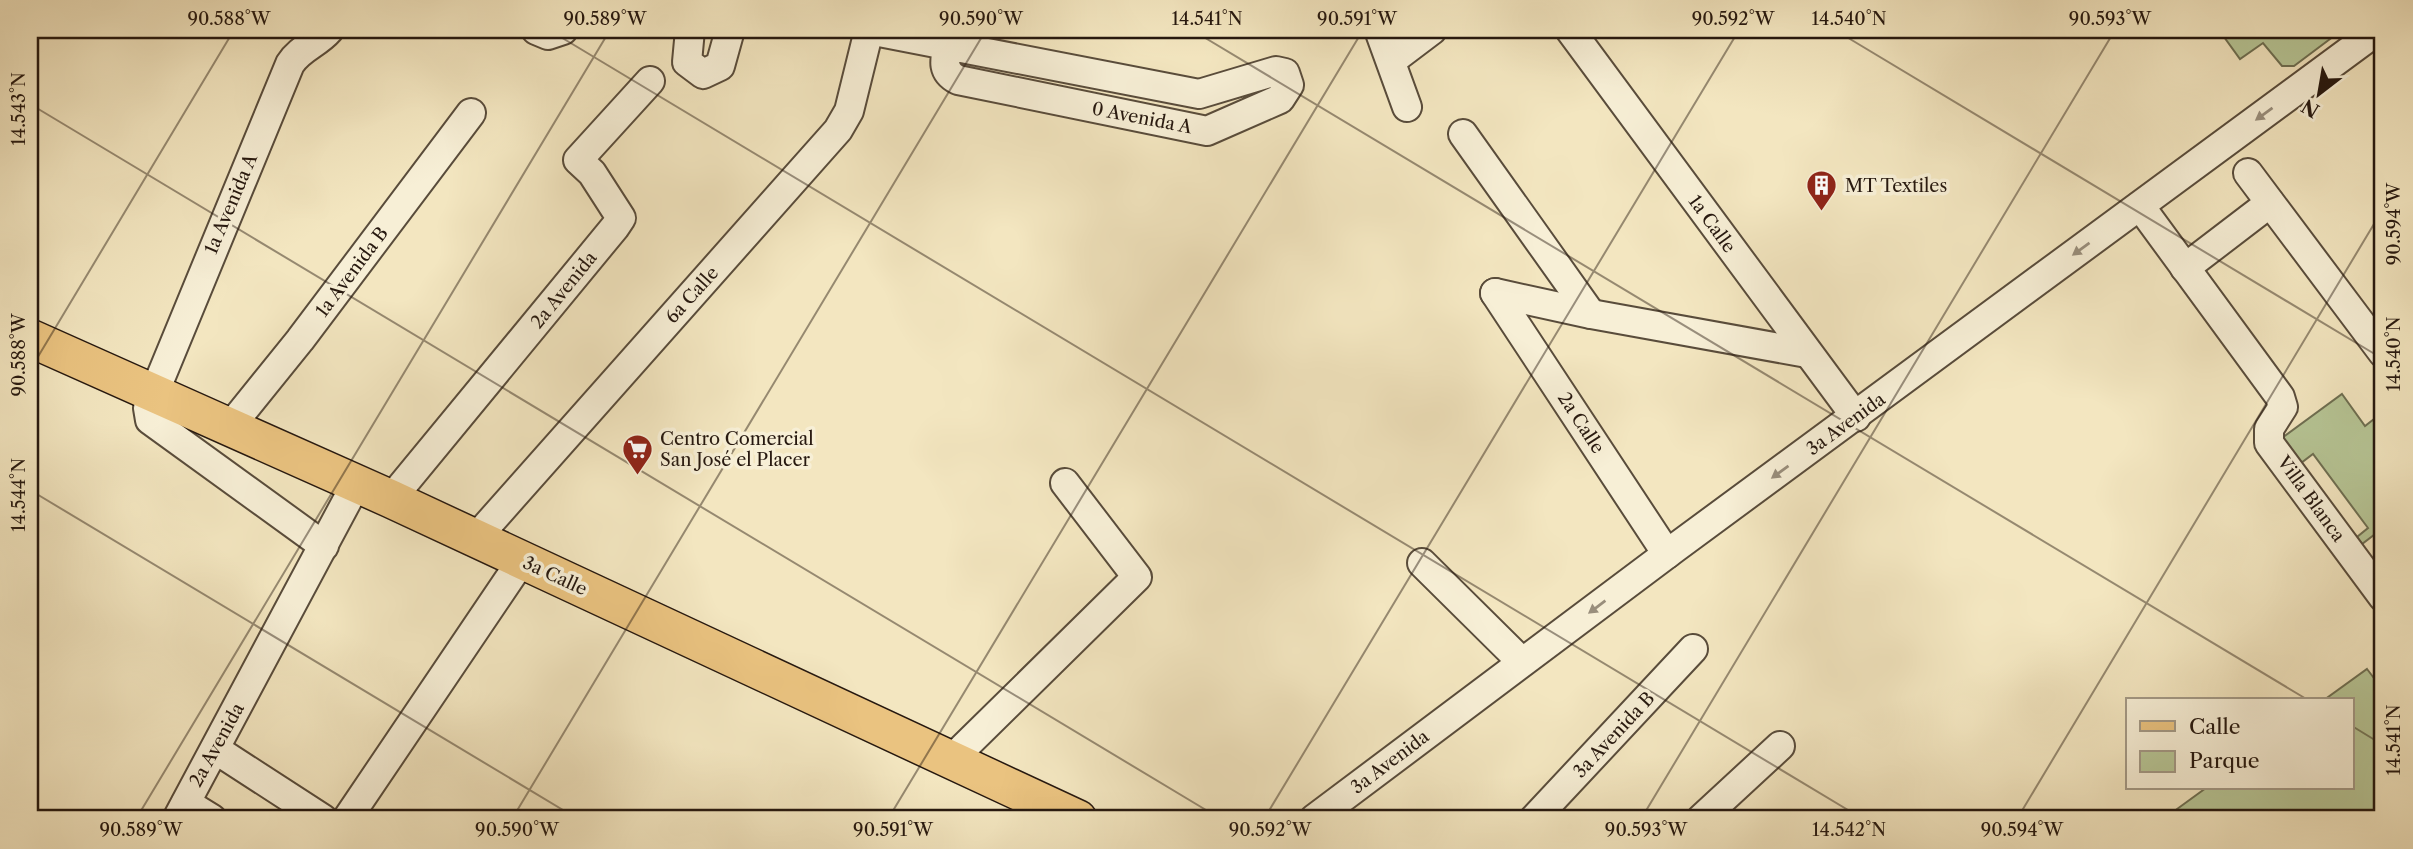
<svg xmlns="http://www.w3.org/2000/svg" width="2413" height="849" viewBox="0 0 2413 849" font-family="'Libre Caslon Text',serif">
  <rect width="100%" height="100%" fill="#f3e6c0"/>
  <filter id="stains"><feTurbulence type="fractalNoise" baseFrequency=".00286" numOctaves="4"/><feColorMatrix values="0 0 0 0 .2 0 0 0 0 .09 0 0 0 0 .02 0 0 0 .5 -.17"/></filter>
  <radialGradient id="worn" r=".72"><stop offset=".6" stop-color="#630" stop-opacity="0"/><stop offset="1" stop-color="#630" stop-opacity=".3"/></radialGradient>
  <g fill="#b7c696" stroke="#6e6f52" stroke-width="2">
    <path d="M2219 30H2342L2294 66H2282L2263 43 2240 59Z"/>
    <path d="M2342 394 2365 426 2383 412V528L2362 544 2357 537 2368 528 2313 454 2301 463 2282 438Z"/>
    <path d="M2367 669 2383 690V819H2168L2166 817 2206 788H2352V700H2324Z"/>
  </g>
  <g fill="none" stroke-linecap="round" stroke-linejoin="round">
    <defs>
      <g id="minor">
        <path d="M536 30 548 35 563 30"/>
        <path d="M690 30 687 62 703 74 720 66 730 30"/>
        <path d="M869 30 1199 94 1276 71 1285 73 1289 85 1280 99 1207 131 958 80C942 72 944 61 948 45"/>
        <path d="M1379 30 1407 107"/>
        <path d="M1570 30 1856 417"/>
        <path d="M1391 61 1432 30"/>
        <path d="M1463 134 1591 314"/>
        <path d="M2248 173 2383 353"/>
        <path d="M2140 206 2280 397 2283 407 2269 429V443L2383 597"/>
        <path d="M2185 268 2270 203"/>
        <path d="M1495 293 1591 314 1807 353"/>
        <path d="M1495 293 1667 554"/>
        <path d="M229 428 300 340 471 113"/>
        <path d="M391 499 615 227 621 218 592 173 578 160 650 81"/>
        <path d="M475 539 838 130 849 111 869 30"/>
        <path d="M324 546 150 420 148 408 290 64C300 48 317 44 329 30"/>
        <path d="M1422 563 1522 662"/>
        <path d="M215 749 323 819"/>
        <path d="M952 759 1137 577 1065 483"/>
        <path d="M186 803 212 819"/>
        <path d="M177 819 355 486"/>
        <path d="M347 819 522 560"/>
        <path d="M1314 819 1675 548 2378 30"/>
        <path d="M1534 819 1693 649"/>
        <path d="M1701 819 1780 746"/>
      </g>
      <path id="major" d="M30 338 391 499 1078 819"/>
    </defs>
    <use href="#minor" stroke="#594c3b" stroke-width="32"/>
    <use href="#major" stroke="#26180f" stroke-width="40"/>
    <use href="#minor" stroke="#f7efd6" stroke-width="28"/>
    <use href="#major" stroke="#eac380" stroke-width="37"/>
  </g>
  <defs><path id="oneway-solid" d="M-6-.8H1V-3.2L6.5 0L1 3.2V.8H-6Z" transform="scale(1.75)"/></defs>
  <g fill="#998e7c">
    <use href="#oneway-solid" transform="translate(2264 114) rotate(144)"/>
    <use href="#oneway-solid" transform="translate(2081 249) rotate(144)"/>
    <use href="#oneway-solid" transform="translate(1780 472) rotate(144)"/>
    <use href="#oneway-solid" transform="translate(1597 607) rotate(143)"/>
  </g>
  <path fill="none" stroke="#26180f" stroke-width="2" stroke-opacity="0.45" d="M549 30 1863 819M1192 30 2308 700M1835 30 2383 359M30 104 1221 819M30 370 234 30M30 490 578 819M2352 726 2383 745M136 819 610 30M512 819 986 30M888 819 1363 30M1264 819 1739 30M1641 819 2115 30M2017 819 2383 209"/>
  <defs>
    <symbol id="building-pin" viewBox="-11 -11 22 30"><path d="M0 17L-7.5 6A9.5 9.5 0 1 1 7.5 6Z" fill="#8f2418" stroke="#f7efd6"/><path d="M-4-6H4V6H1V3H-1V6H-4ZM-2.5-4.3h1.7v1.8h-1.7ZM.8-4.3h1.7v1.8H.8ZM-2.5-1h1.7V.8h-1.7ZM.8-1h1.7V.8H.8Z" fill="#fff"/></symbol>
    <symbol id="supermarket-pin" viewBox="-11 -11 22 30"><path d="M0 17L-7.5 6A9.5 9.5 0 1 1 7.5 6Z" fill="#8f2418" stroke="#f7efd6"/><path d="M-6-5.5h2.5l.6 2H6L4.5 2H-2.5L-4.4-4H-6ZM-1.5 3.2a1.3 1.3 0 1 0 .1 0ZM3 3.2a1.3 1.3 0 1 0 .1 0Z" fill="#fff"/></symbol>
  </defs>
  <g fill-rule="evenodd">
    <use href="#building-pin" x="1804" y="168" width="35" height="47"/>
    <use href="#supermarket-pin" x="620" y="432" width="35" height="47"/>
  </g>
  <g text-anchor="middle" stroke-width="7" stroke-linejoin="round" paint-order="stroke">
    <g font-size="18" fill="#26180f" stroke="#f7efd6">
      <text transform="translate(1142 118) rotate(11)" y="6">0 Avenida A</text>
      <text transform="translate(231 204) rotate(-67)" y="6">1a Avenida A</text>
      <text transform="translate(1712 224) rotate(54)" y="6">1a Calle</text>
      <text transform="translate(352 272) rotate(-53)" y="6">1a Avenida B</text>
      <text transform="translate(564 290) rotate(-51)" y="6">2a Avenida</text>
      <text transform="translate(692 295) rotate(-48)" y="6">6a Calle</text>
      <text transform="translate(1581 423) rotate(57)" y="6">2a Calle</text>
      <text transform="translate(1846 424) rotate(-36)" y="6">3a Avenida</text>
      <text transform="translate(2311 499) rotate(54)" y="6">Villa Blanca</text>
      <text transform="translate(555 576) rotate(25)" y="6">3a Calle</text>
      <text transform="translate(1614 735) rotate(-47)" y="6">3a Avenida B</text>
      <text transform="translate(217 745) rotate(-61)" y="6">2a Avenida</text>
      <text transform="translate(1390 762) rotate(-37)" y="6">3a Avenida</text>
    </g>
    <g font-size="18" fill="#26180f" stroke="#f7efd6" text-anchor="start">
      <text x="1845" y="192">MT Textiles</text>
      <text x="660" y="445">Centro Comercial<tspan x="660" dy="21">San José el Placer</tspan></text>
    </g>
  </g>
  <rect width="2413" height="849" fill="none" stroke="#f3e6c0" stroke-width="77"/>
  <rect x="2126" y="698" width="228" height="91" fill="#f7efd6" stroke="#a39986" stroke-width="2"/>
  <rect x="2140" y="721" width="35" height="10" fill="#eac380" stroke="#a39986" stroke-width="2"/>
  <text x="2189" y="734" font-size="21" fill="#26180f">Calle</text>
  <rect x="2140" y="751" width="35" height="21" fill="#b7c696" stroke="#a39986" stroke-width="2"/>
  <text x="2189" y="768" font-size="21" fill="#26180f">Parque</text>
  <g transform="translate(2319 94) rotate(211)" stroke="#f7efd6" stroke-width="5" paint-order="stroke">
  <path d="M0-5L12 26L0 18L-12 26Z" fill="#26180f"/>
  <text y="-10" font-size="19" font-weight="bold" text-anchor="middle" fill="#26180f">N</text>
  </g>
  <rect x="38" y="38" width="2336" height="772" fill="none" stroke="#26180f" stroke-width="2.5"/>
  <g font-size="18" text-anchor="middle" fill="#26180f">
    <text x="229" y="25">90.588°W</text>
    <text x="605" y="25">90.589°W</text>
    <text x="981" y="25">90.590°W</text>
    <text x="1207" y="25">14.541°N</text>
    <text x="1357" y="25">90.591°W</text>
    <text x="1733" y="25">90.592°W</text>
    <text x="1849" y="25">14.540°N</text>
    <text x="2110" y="25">90.593°W</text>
    <text transform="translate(19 109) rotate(-90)" y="6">14.543°N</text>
    <text transform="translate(2394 224) rotate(-90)" y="6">90.594°W</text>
    <text transform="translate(2394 354) rotate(-90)" y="6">14.540°N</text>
    <text transform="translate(19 355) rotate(-90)" y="6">90.588°W</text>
    <text transform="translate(19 495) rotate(-90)" y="6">14.544°N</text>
    <text transform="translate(2394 740) rotate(-90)" y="6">14.541°N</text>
    <text x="141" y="836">90.589°W</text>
    <text x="517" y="836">90.590°W</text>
    <text x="893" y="836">90.591°W</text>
    <text x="1270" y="836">90.592°W</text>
    <text x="1646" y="836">90.593°W</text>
    <text x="1849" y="836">14.542°N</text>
    <text x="2022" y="836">90.594°W</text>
  </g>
  <rect width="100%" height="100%" filter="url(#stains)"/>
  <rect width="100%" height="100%" fill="url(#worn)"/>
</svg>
